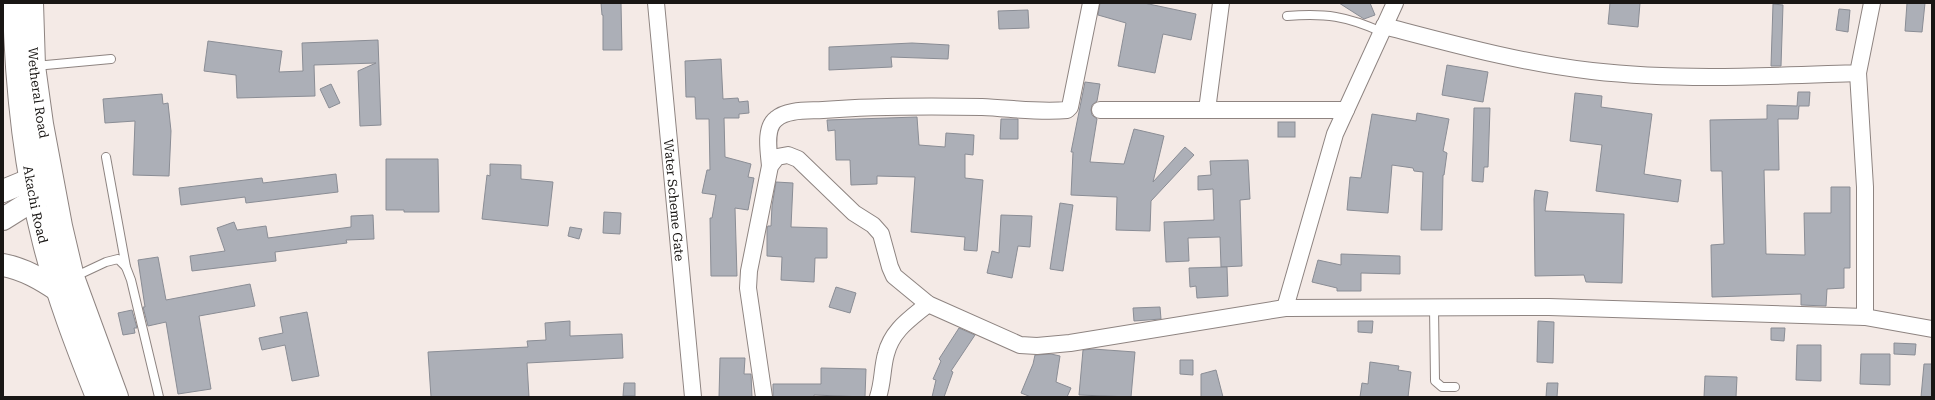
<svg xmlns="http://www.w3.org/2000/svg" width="1935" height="400" viewBox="0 0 1935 400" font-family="'Roboto Serif',serif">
  <rect width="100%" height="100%" fill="#f4eae6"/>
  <g fill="#acafb7" stroke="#8a8d95">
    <path d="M601 3H621L622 50H603V15H602Z"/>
    <path d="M1100 3H1144L1196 14 1191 40 1163 34 1155 73 1118 66 1126 23 1098 15Z"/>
    <path d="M1339 3H1370L1375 15 1364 19Z"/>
    <path d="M1610 3H1640L1638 27 1608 24Z"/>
    <path d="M1907 3H1925L1922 32 1905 31Z"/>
    <path d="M1773 4 1783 5 1781 66H1771Z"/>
    <path d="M1839 9 1850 10 1848 32 1836 30Z"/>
    <path d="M1028 10 1029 28 999 29 998 11Z"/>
    <path d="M378 40 381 125 360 126 358 71 376 63 314 65 315 96 237 98 236 75 204 71 208 41 282 51 279 72 303 71 302 43Z"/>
    <path d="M912 43 949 45 948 59 891 57 892 67 829 70V47Z"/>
    <path d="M721 59 723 99 738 98 739 102 748 101 749 113 739 114V118H724L725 157 751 164 748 177 754 178 748 210 735 208 737 276H711L710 218H712L716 195 702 193 707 170H710L709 119H696L695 97H686L685 61Z"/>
    <path d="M1447 65 1488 72 1483 102 1442 95Z"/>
    <path d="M1085 82 1100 84 1097 101 1092 105 1091 110 1092 115 1097 119 1090 162 1124 164 1134 129 1164 136 1153 182 1185 147 1194 155 1151 201 1150 231 1116 230 1117 197 1071 195 1073 152H1071Z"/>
    <path d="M331 84 340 103 329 108 320 89Z"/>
    <path d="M1798 92H1810L1809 106H1799L1798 119H1778L1779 170H1764L1766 254 1805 255 1804 213H1831V187H1850V268H1844V288L1827 289 1826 306 1801 305V294L1712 297 1711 245 1724 244 1722 171H1711L1710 120 1767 119V105L1797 106Z"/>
    <path d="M1575 93 1602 96 1601 107 1652 114 1644 174 1681 180 1678 202 1596 191 1602 145 1570 141Z"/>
    <path d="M162 94 163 104 168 103 171 131 169 176 133 175 135 121 105 123 103 99Z"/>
    <path d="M1474 108H1490L1488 167H1484L1483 182 1472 181Z"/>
    <path d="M1417 113 1449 119 1443 151 1447 153 1444 175H1443L1442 230H1421L1423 172 1414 171 1413 168 1392 165 1388 213 1347 210 1350 177 1361 178 1372 114 1416 121Z"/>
    <path d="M917 117 919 145 945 147 946 133 974 135 973 155 965 154V178L983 180 977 251 964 250 965 237 911 232 915 177 877 176V184L851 185 850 160H836L835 130 828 131 827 120Z"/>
    <path d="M1001 119H1018V139H1000Z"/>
    <rect x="1278" y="122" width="17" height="15"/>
    <path d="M386 159H438L439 212H404V210H386Z"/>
    <path d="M1248 160 1250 199 1240 200 1242 266 1221 267 1220 237 1188 238 1189 261 1166 262 1164 222 1214 220 1213 189 1198 190V176L1211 175 1210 161Z"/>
    <path d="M490 164 521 165V179L553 182 548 226 482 219 487 175 490 176Z"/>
    <path d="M336 174 338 192 246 203 245 197 181 205 179 188 262 178 263 183Z"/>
    <path d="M776 182 793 183 791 227 827 228V258H815L814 282 781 280 782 257 767 256V228L768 226H771L772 206Z"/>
    <path d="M1535 190 1548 192 1545 211 1624 214 1622 283 1586 282 1584 275 1535 276 1534 199Z"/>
    <path d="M1060 203 1073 205 1063 271 1050 269Z"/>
    <path d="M604 212 621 213 620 234 603 233Z"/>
    <path d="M373 215 374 239 346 240 347 243 275 252 276 261 192 271 190 256 225 251 217 228 234 222 237 230 266 226 268 238 351 227V216Z"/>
    <path d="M1001 215 1032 216 1030 247 1018 246 1012 278 987 273 992 251 999 253Z"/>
    <path d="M570 227 582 229 579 239 568 236Z"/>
    <path d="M1341 254 1400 256V274L1361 273V291H1337V288L1312 282 1318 260 1341 265Z"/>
    <path d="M158 257 166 300 250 284 255 306 199 316 211 389 178 394 166 322 148 326 143 307H145L138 260Z"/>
    <path d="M1227 267 1228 296 1197 298 1196 286 1190 287 1189 268Z"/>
    <path d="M836 287 856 293 850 313 829 307Z"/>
    <path d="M1160 307 1161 319 1134 321 1133 308Z"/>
    <path d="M132 310 137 328H134L135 333 123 335 118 313Z"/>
    <path d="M307 312 319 376 292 381 285 345 262 350 259 338 283 333 280 317Z"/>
    <path d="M570 321V336L622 334 623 358 527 363 529 397H431L428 352 528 347 527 341 546 340 545 323Z"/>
    <path d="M1358 321H1373L1372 333 1358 332Z"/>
    <path d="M1538 321 1554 322 1553 363 1537 362Z"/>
    <path d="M959 328 975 335 951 371 953 372 944 397H932L936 380 933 379 941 361 939 359Z"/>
    <path d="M1771 328H1785L1784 341 1771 340Z"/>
    <path d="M1894 343 1916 344 1915 355 1894 354Z"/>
    <path d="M1797 345H1821V381L1796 380Z"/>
    <path d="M1093 349 1135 352 1131 397 1079 395 1083 350Z"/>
    <path d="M1051 354 1060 356 1056 382 1071 388 1067 397H1031L1021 393 1033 364 1035 355Z"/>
    <path d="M1861 354H1890V385L1860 384Z"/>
    <path d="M720 358H745L744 374H751L752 397H719Z"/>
    <path d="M1180 360H1193V375L1180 374Z"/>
    <path d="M1370 362 1399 366 1398 370 1411 372 1408 397H1360L1362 383 1368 384Z"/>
    <path d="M1924 364H1932V397H1921Z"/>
    <path d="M821 368 866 369 865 397 814 395V397H773V384H821Z"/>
    <path d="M1216 370 1223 397H1201V374Z"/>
    <path d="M1705 376 1737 377 1736 397H1704Z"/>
    <path d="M624 383H635V396H623Z"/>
    <path d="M1547 383H1558L1557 397H1546Z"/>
  </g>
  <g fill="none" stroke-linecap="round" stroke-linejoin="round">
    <defs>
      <g id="lane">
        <path d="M1287 16C1326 13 1346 16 1382 32"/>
        <path d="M35 66 111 59"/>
        <path d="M106 157 126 267"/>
        <path d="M74 277 106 262 118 259 126 267 131 280 159 397"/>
        <path d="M1434 307 1435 381 1442 387H1455"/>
      </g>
      <g id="street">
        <path id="s1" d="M656 3 693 397"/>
        <path d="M1384 26C1453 44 1521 63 1592 71 1679 81 1770 76 1858 73L1872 3"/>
        <path d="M1858 73 1865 187V317"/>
        <path d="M1100 110H1346"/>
        <path d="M1207 110 1221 3"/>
        <path d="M770 166C769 153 764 128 776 119 787 109 809 111 823 110 875 106 929 106 982 107 1009 108 1039 113 1067 110L1070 107 1091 3"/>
        <path d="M1285 308 1335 134 1395 3"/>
        <path d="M764 397 748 288 749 271 770 166 777 157 788 155 798 159 854 213 873 225 881 234 890 267 894 276 928 304 1020 345 1037 346 1070 343 1285 308 1549 307 1865 317 1932 329"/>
        <path d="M878 397C883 383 882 368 886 354 892 330 910 319 928 304"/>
      </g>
      <g id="secondary">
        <path id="s2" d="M14 3C16 83 24 165 44 243 57 295 77 347 97 397"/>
        <path id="s3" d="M32 3 34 66 42 124 61 226 73 277 117 397"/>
        <path d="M3 191 32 179 47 180"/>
        <path d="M3 219 46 192"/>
        <path d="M3 265C24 269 41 279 59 291"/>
      </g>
    </defs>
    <use href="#lane" stroke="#8e8481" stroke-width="10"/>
    <use href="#street" stroke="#8e8481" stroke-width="18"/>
    <use href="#secondary" stroke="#8e8481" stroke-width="24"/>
    <use href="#lane" stroke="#fff" stroke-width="8"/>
    <use href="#street" stroke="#fff" stroke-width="16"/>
    <use href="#secondary" stroke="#fff" stroke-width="22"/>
  </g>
  <g text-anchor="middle" stroke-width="4" stroke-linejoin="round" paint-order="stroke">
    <g font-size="13" fill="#191614" stroke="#f4eae6">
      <text dy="5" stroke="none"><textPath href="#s3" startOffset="90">Wetheral Road</textPath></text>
      <text dy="5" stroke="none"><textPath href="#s1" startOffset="198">Water Scheme Gate</textPath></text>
      <text dy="5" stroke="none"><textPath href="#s2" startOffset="203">Akachi Road</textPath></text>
    </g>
  </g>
  <rect width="1935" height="400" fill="none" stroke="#191614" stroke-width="8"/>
</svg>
